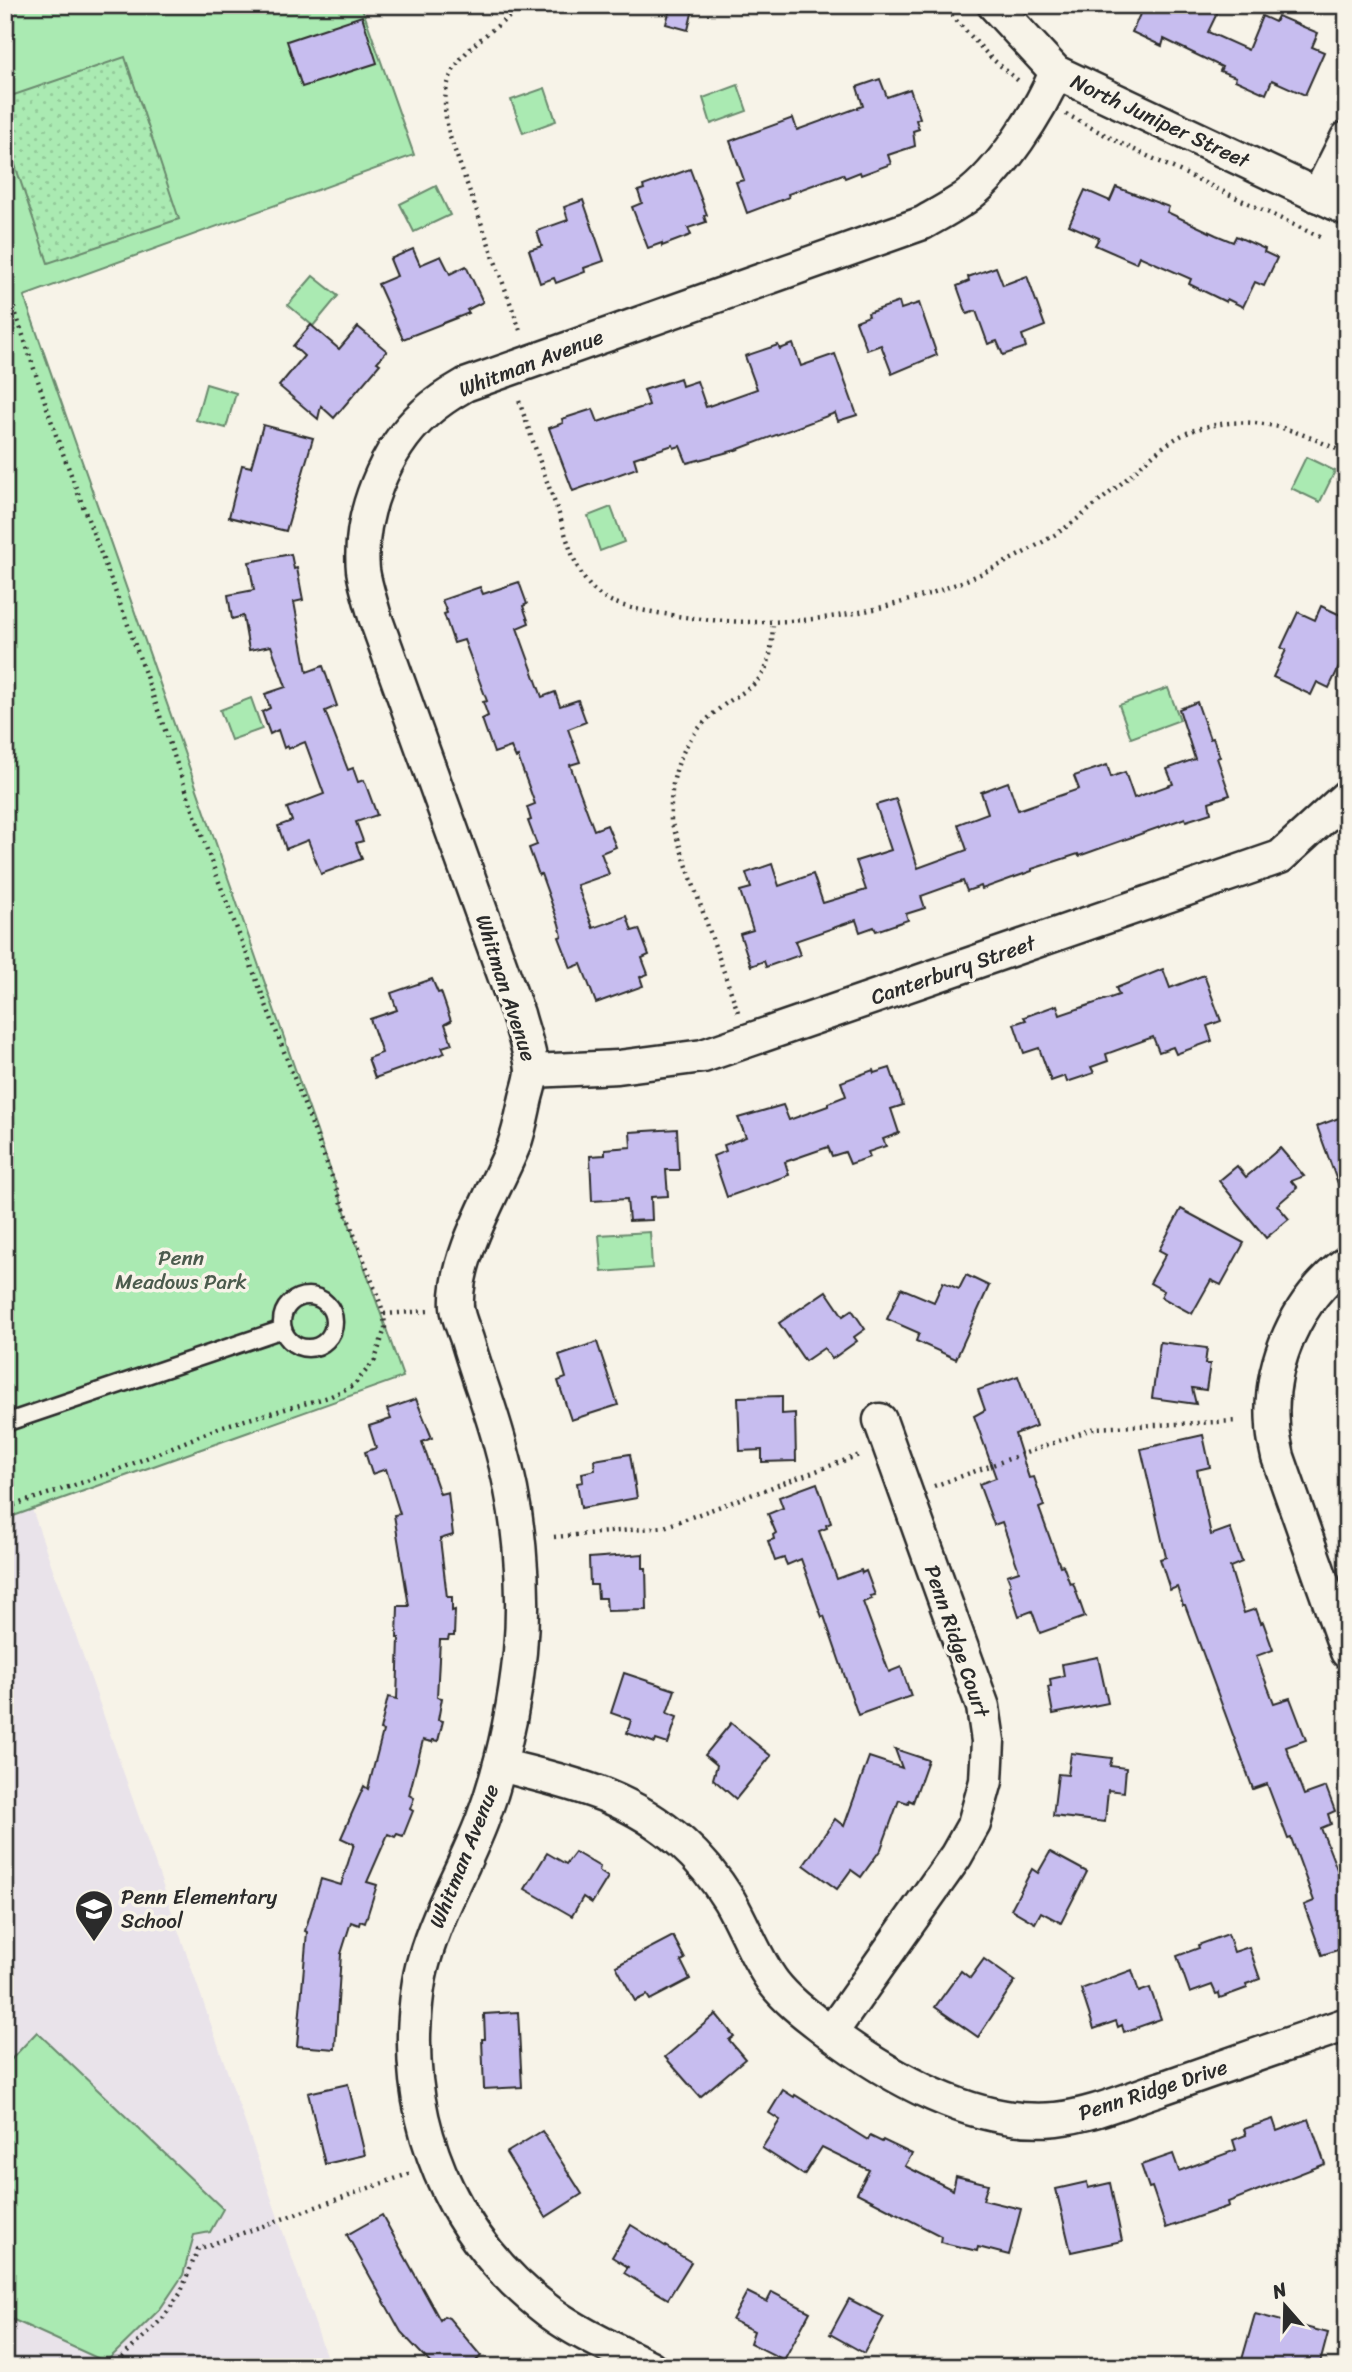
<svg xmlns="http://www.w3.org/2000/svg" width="1352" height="2372" viewBox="0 0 1352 2372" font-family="Sriracha,sans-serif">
  <defs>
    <pattern id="garden-dots" width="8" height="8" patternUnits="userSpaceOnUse" patternTransform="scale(1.75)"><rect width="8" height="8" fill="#aaeab2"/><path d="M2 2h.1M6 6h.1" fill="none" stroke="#92c999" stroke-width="1.8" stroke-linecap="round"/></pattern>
  </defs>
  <rect width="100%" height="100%" fill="#f7f3e8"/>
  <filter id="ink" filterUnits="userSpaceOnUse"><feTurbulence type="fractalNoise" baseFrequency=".0143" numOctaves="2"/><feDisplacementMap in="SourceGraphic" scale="14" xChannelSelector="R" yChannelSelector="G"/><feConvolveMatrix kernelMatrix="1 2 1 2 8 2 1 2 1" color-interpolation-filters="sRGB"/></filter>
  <g filter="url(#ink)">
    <path fill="#e9e3ea" d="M32 1509 330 2367H5V1519Z"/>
    <g fill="#aaeab2" stroke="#6a8a6e" stroke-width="2">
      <path d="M5 5H361L414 155 24 296 403 1377 5 1519Z"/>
      <path d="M738 85 747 111 711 124 703 98Z"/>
      <path d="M545 88 556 121 523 133 511 100Z"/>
      <path d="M436 186 450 215 414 232 400 204Z"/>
      <path d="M313 276 338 296 313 326 288 305Z"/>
      <path d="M206 384 236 393 226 428 196 420Z"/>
      <path d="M1306 457 1335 471 1320 502 1291 488Z"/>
      <path d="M611 507 624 542 600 551 588 516Z"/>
      <path d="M1168 688 1180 720 1131 738 1119 705Z"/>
      <path d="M251 698 262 729 231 740 220 710Z"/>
      <path d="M650 1232 652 1268 602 1272 599 1235Z"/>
      <path d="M37 2032 223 2209 210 2232 194 2235 183 2275 160 2309 106 2362 5 2316V2066Z"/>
    </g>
    <path fill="url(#garden-dots)" stroke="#6a8a6e" stroke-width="2" d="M125 57 179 219 48 263 5 135V98Z"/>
    <g fill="#c7bdef" stroke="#2b2b2b" stroke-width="2">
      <path d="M671 5H694L688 30 666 24Z"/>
      <path d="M1144 5H1221L1208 32 1248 50 1262 16 1275 22 1278 16 1318 33 1312 47 1324 52 1305 95 1272 80 1266 94 1235 80 1236 77 1220 71 1222 67 1164 39 1162 46 1132 32Z"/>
      <path d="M362 16 377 63 302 87 287 41Z"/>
      <path d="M880 79 887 97 910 89 920 118 916 120 919 129 913 131 915 146 888 155 891 164 861 175 860 172 845 178 843 174 788 194 789 197 747 213 736 182 744 180 730 141 793 118 797 130 863 106 857 87Z"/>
      <path d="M690 169 707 215 704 216 706 222 688 228 691 235 662 246V243L648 248 632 207 642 203 638 191 644 189 643 186Z"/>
      <path d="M1116 187 1169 207 1167 212 1216 235 1233 242 1236 236 1265 249 1264 252 1277 258 1264 286 1255 282 1243 307 1227 299 1226 302 1189 284 1191 279 1139 256 1136 263 1095 245 1099 238 1069 225 1085 190 1110 201Z"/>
      <path d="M583 200 604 261 584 268 585 272 556 283 554 278 540 283 529 250 542 246 537 231 568 220 564 207Z"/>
      <path d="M413 249 420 265 441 256 450 274 466 266 483 302 467 310 469 313 403 339 378 284 397 276 390 259Z"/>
      <path d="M996 267 1003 285 1027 276 1045 326 1022 335 1026 347 1003 355 997 341 988 344 976 311 967 314 957 286 969 281 968 277Z"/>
      <path d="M899 302 901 309 919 303 937 355 892 374 881 345 867 350 856 321 869 316 868 313Z"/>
      <path d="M311 325 339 349 358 327 387 351 377 362 380 364 334 418 321 406 318 419 279 386 304 356 293 346Z"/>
      <path d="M793 344 801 366 835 354 857 415 838 421 835 413 736 450 687 463 680 446 674 448 673 445 634 458 637 468 573 491 549 428 563 423 562 419 593 409 598 422 649 405 644 390 680 378 682 386 697 381 706 407 757 389 745 356 778 345 780 349Z"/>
      <path d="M263 425 313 438 286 531 229 517 242 465 251 467Z"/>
      <path d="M291 554 294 569 297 568 303 600 294 602 307 672 323 666 337 706 325 711 348 770 353 768 358 782 364 780 377 815 356 822 363 841 356 843 362 859 321 874 308 840 286 849 278 826 292 821 287 808 324 794 305 742 288 749 287 746 284 748 278 730 270 734 262 712 270 708 265 694 286 687 271 646 249 650 243 616 232 619 228 595 254 590 249 562Z"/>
      <path d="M519 582 527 604 523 606 529 623 517 628 542 697 555 692 560 706 578 700 586 722 568 729 580 762 570 765 594 830 607 825 616 847 601 853 609 874 577 885 593 928 627 916 632 931 639 929 649 955 642 958 648 974 640 977 643 986 596 1003 581 964 571 968 559 937 562 936 559 924 541 874 539 875 529 848 537 845 528 821 531 820 527 807 535 804 518 757 516 758 511 747 494 753 482 719 488 716 483 702 487 701 464 640 454 643 444 614 447 613 442 600 480 587 483 594Z"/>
      <path d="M1321 606 1347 618V671L1339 667 1329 688 1317 682 1311 695 1273 677 1286 650 1281 648 1298 612 1315 620Z"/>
      <path d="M1197 702 1210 739 1213 738 1220 757 1217 758 1230 795 1209 802 1211 813 1186 821 1185 818 1079 856 1078 854 1032 869V871L982 889 981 886 967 891 963 881 921 896 925 908 906 914 908 920 876 931 874 927 860 932 856 920 795 941 800 955 766 967 764 961 751 966 740 934 753 930 740 891 751 888 746 873 772 864 779 886 813 874 823 903 866 890 856 861 891 850 876 805 896 799 918 868 967 850 958 824 988 813 981 792 1008 782 1018 810 1079 789 1074 776 1107 765 1111 777 1125 772 1134 798 1173 784 1167 769 1195 759 1179 709Z"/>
      <path d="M1163 969 1170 988 1204 975 1221 1021 1207 1026 1212 1041 1176 1054 1173 1047 1159 1052 1153 1037 1106 1054 1108 1061 1091 1067 1094 1073 1067 1082 1065 1076 1051 1081 1039 1048 1024 1053 1014 1024 1026 1020 1024 1017 1057 1005 1060 1015 1119 995 1116 988Z"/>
      <path d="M432 979 438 993 441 992 451 1021 445 1024 452 1044 442 1047 445 1053 375 1078 368 1058 382 1053 370 1019 397 1010 391 993Z"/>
      <path d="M890 1068 903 1105 891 1109 899 1133 883 1139 886 1146 868 1152 870 1157 850 1164 845 1152 832 1156 828 1147 785 1162 789 1175 727 1197 713 1156 726 1151 724 1145 746 1137 738 1118 783 1105 789 1120 828 1106V1103L846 1096 841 1082 873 1070 874 1073Z"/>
      <path d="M1347 1115V1200H1344L1317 1126Z"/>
      <path d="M677 1129 679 1170H666L668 1196 651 1197 652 1220 629 1221 627 1199 592 1201 590 1156 605 1155V1149L631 1147 630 1132Z"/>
      <path d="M1280 1148 1304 1176 1291 1181 1297 1188 1277 1205 1289 1219 1266 1238 1219 1181 1237 1166 1246 1177Z"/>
      <path d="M1181 1209 1244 1243 1221 1285 1211 1280 1192 1314 1161 1297 1164 1291 1150 1283 1166 1254 1159 1250Z"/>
      <path d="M966 1275 989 1286 956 1359 916 1341 919 1333 887 1319 901 1288 934 1302 943 1282 959 1289Z"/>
      <path d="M826 1291 843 1316 852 1310 865 1329 854 1337 857 1341 832 1359 824 1348 805 1361 779 1323Z"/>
      <path d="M597 1342 618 1405 571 1420 558 1381 566 1378 559 1355Z"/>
      <path d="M1160 1342 1207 1348 1205 1364H1210L1206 1390 1192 1388 1196 1404 1152 1398Z"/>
      <path d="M1018 1376 1036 1426 1015 1434 1029 1478 1034 1477 1044 1506 1039 1508 1060 1566 1063 1565 1070 1584 1073 1583 1085 1617 1040 1633 1032 1611 1019 1616 1009 1586 1011 1585 1007 1575 1019 1571 1002 1522 994 1525 979 1484 996 1478 974 1416 985 1410 978 1390Z"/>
      <path d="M782 1396V1414L795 1413 796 1461 762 1462V1450L740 1451 738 1397Z"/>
      <path d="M416 1399 432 1438 422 1442 440 1494 448 1492 453 1535 440 1539 447 1597H452V1611L455 1610 454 1636H449L448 1640H440L437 1697 442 1698 438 1720 443 1721 438 1741 433 1740 432 1742 423 1740 409 1795 414 1798 410 1809 413 1811 403 1836 397 1834 395 1837 388 1834 367 1882 377 1885 365 1923 360 1921 359 1925 351 1922 341 1954 335 2049 297 2046 307 1932 305 1931 321 1879 341 1885 354 1844 341 1838 364 1786 368 1789 383 1731 380 1730 388 1697 397 1699 399 1638H397L398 1606H409L394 1515 400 1514 386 1469 372 1474 365 1452 376 1448 369 1426 391 1419 387 1409Z"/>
      <path d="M1203 1435 1210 1467 1197 1470 1211 1535 1230 1528 1242 1562 1230 1567 1244 1613 1256 1609 1261 1623 1263 1622 1273 1650 1256 1656 1274 1703 1290 1698 1306 1740 1286 1747 1304 1795 1326 1787 1335 1811 1328 1814 1331 1824 1321 1828 1342 1882 1347 1880V1947L1322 1955 1304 1905 1314 1901 1291 1838 1288 1839 1267 1784 1253 1789 1185 1605H1183L1177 1587 1170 1590 1160 1559 1166 1557 1141 1449Z"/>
      <path d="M630 1454 637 1498 581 1508 577 1483 583 1482 582 1473 595 1470 594 1460Z"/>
      <path d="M817 1483 831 1523 826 1525 827 1528 819 1531 837 1579 861 1570 862 1573 866 1571 875 1595 870 1596 872 1599 863 1602 889 1672 901 1667 911 1696 858 1715 824 1616 822 1617 801 1559 787 1565 784 1558 775 1561 768 1541 774 1539 773 1535 776 1533 768 1514 783 1508 779 1497Z"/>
      <path d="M643 1554V1568H646L647 1610 607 1611 606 1598H598L597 1585H590L589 1558Z"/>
      <path d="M1098 1657 1108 1703 1053 1714 1048 1687 1051 1686 1050 1679 1064 1676 1062 1664Z"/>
      <path d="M624 1673 675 1690 667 1713 677 1717 668 1744 656 1740 655 1743 627 1733 631 1720 611 1713Z"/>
      <path d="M731 1723 771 1756 736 1799 713 1779 717 1765 705 1755Z"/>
      <path d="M895 1749 928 1760 913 1802 909 1800 908 1803 899 1800 881 1849 861 1877 851 1870 837 1889 804 1865 835 1819 844 1826 869 1757 902 1768Z"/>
      <path d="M1071 1753 1112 1758 1110 1766 1126 1768 1124 1792 1108 1790 1105 1822 1053 1816 1058 1774 1068 1775Z"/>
      <path d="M575 1852 600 1867 599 1871 608 1877 592 1903 583 1897 572 1916 525 1889 547 1853 566 1864Z"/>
      <path d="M1050 1852 1087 1872 1061 1923 1041 1912 1035 1923 1011 1909 1032 1869 1038 1873Z"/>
      <path d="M1228 1934 1234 1952 1249 1947 1260 1979 1246 1984 1247 1988 1220 1998 1219 1993 1216 1994 1212 1985 1190 1993 1177 1956 1199 1948 1198 1945Z"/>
      <path d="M673 1936 685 1959 681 1961 690 1979 650 2000 647 1995 635 2001 616 1966Z"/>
      <path d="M984 1959 1015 1981 978 2037 935 2007 961 1971 970 1978Z"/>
      <path d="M1132 1970 1139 1992 1150 1988 1161 2019 1124 2032 1122 2025 1118 2027 1116 2021 1094 2029 1081 1989Z"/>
      <path d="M518 2012 522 2087 484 2089 482 2039H485L484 2014Z"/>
      <path d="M716 2014 734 2036 729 2040 745 2059 700 2097 665 2057Z"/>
      <path d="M348 2084 365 2155 325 2164 308 2093Z"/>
      <path d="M783 2090 794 2097 795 2095 868 2140 870 2136 882 2142 883 2140 912 2154 905 2166 953 2190 956 2176 988 2184 983 2200 1021 2209 1009 2255 978 2247 977 2251 940 2242 941 2236 857 2193 869 2170 822 2147 804 2175 762 2148 780 2120 769 2113Z"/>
      <path d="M1273 2119 1277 2131 1309 2119 1325 2164 1228 2202 1229 2206 1166 2228 1152 2187 1149 2188 1141 2165 1173 2154 1179 2171 1236 2150 1233 2140 1246 2135 1244 2129Z"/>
      <path d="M542 2131 582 2194 546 2217 506 2153Z"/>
      <path d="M1087 2182 1088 2188 1110 2183 1122 2241 1071 2252 1056 2189Z"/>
      <path d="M382 2215 440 2320 444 2316 449 2318 481 2356 470 2367H434L401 2332 347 2235Z"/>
      <path d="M631 2225 691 2262 668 2299 624 2273 628 2267 612 2257Z"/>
      <path d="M747 2292 767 2302 772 2292 810 2312 784 2360 750 2343 754 2331 732 2320Z"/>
      <path d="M849 2299 884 2317 864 2353 830 2334Z"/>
      <path d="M1255 2314 1328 2333 1319 2367H1254L1241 2363Z"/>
    </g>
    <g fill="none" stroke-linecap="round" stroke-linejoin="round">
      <defs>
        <g id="lane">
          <circle cx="308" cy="1322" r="26"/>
          <path d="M5 1423 283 1329"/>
        </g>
        <g id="street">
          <path d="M994 5 1056 72 1347 209"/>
          <path d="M1318 196 1347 138"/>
          <path d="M532 1071 618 1067 703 1056 1280 857 1347 796"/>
          <path d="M1347 1262C1297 1299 1268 1364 1273 1425 1273 1436 1276 1447 1278 1457L1347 1652"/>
          <path d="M500 1765C569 1783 626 1793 682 1843 700 1859 716 1879 729 1900 745 1927 755 1958 774 1983 788 2001 807 2015 825 2029 887 2076 975 2127 1056 2119 1093 2115 1128 2099 1162 2088 1224 2066 1285 2045 1347 2024"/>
          <path d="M831 2033 956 1856 974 1824 986 1781 988 1741 983 1707 880 1420"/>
          <path d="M650 2367C617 2350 581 2335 551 2313 461 2246 412 2145 414 2034 415 2009 417 1983 424 1960 438 1911 464 1868 482 1821 502 1767 514 1710 520 1652 526 1584 519 1510 500 1444 491 1410 478 1377 468 1343 465 1332 458 1319 457 1307 454 1257 495 1191 514 1145 519 1132 522 1116 525 1102 527 1092 531 1082 532 1072 532 1056 522 1030 518 1014L375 617C371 602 365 585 363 570 358 516 385 449 425 413 437 402 451 393 465 385L923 223C937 215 952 207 965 198 1000 173 1040 111 1056 72"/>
        </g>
      </defs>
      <use href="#lane" stroke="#2b2b2b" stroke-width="21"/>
      <use href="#street" stroke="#2b2b2b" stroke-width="37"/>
      <g stroke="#2b2b2b" stroke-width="4.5" stroke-dasharray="2 5" stroke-linecap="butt">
        <path d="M942 5 990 57 1021 83"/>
        <path d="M1066 114 1122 144 1320 237"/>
        <path d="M5 281 56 435 128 625 211 861 378 1297 384 1314 385 1328 375 1360 354 1385 329 1397 223 1426 108 1474 5 1508"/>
        <path d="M520 330 450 137C430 64 474 46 524 5"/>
        <path d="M519 401C532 438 544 475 558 511 567 537 574 573 596 592 615 608 647 611 671 615 807 637 940 606 1056 534 1079 519 1101 500 1123 482 1149 459 1170 435 1205 427 1261 414 1298 431 1347 454"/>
        <path d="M738 1012 671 821C669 771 683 736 724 705 737 695 752 689 762 675 772 660 772 640 773 623"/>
        <path d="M384 1314 428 1311"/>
        <path d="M934 1486 1095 1428 1237 1421"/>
        <path d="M554 1537 664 1527 862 1454"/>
        <path d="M112 2367 163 2318 180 2294 198 2249 411 2173"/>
      </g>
      <use href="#lane" stroke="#f7f3e8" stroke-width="16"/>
      <use href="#street" stroke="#f7f3e8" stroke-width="32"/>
    </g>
  </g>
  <defs>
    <symbol id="school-pin" viewBox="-11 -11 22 30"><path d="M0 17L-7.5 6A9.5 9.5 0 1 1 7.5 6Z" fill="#2b2b2b" stroke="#f7f3e8"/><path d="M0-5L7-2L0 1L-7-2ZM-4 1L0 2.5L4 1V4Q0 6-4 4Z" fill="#fff"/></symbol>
  </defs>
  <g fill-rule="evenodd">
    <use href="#school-pin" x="72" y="1887" width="44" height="60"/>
  </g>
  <g text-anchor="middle" stroke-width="7" stroke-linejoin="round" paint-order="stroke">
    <g font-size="21" fill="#2b2b2b" stroke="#f7f3e8">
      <text transform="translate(1160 121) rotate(25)" y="7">North Juniper Street</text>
      <text transform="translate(531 363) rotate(-21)" y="7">Whitman Avenue</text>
      <text transform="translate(953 970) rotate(-19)" y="7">Canterbury Street</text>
      <text transform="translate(506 988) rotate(72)" y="7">Whitman Avenue</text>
      <text transform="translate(957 1641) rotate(71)" y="7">Penn Ridge Court</text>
      <text transform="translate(464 1856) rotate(-68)" y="7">Whitman Avenue</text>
      <text transform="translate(1153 2090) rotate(-18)" y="7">Penn Ridge Drive</text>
    </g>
    <g font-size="21" fill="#4b5b4d" stroke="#f7f3e8">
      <text x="181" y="1265">Penn<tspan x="181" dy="24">Meadows Park</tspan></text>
    </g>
    <g font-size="21" fill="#2b2b2b" stroke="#f7f3e8" text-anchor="start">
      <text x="121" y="1904">Penn Elementary<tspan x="121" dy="24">School</tspan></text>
    </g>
  </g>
  <rect width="1352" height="2372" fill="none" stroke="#f7f3e8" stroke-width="28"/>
  <rect x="14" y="14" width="1324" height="2344" fill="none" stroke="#2b2b2b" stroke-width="2.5" filter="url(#ink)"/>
  <g transform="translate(1285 2306) rotate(340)" stroke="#f7f3e8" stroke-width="5" paint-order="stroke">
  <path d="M0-5L12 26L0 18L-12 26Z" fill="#2b2b2b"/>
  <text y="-10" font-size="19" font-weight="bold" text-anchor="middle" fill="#2b2b2b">N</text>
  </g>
</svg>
